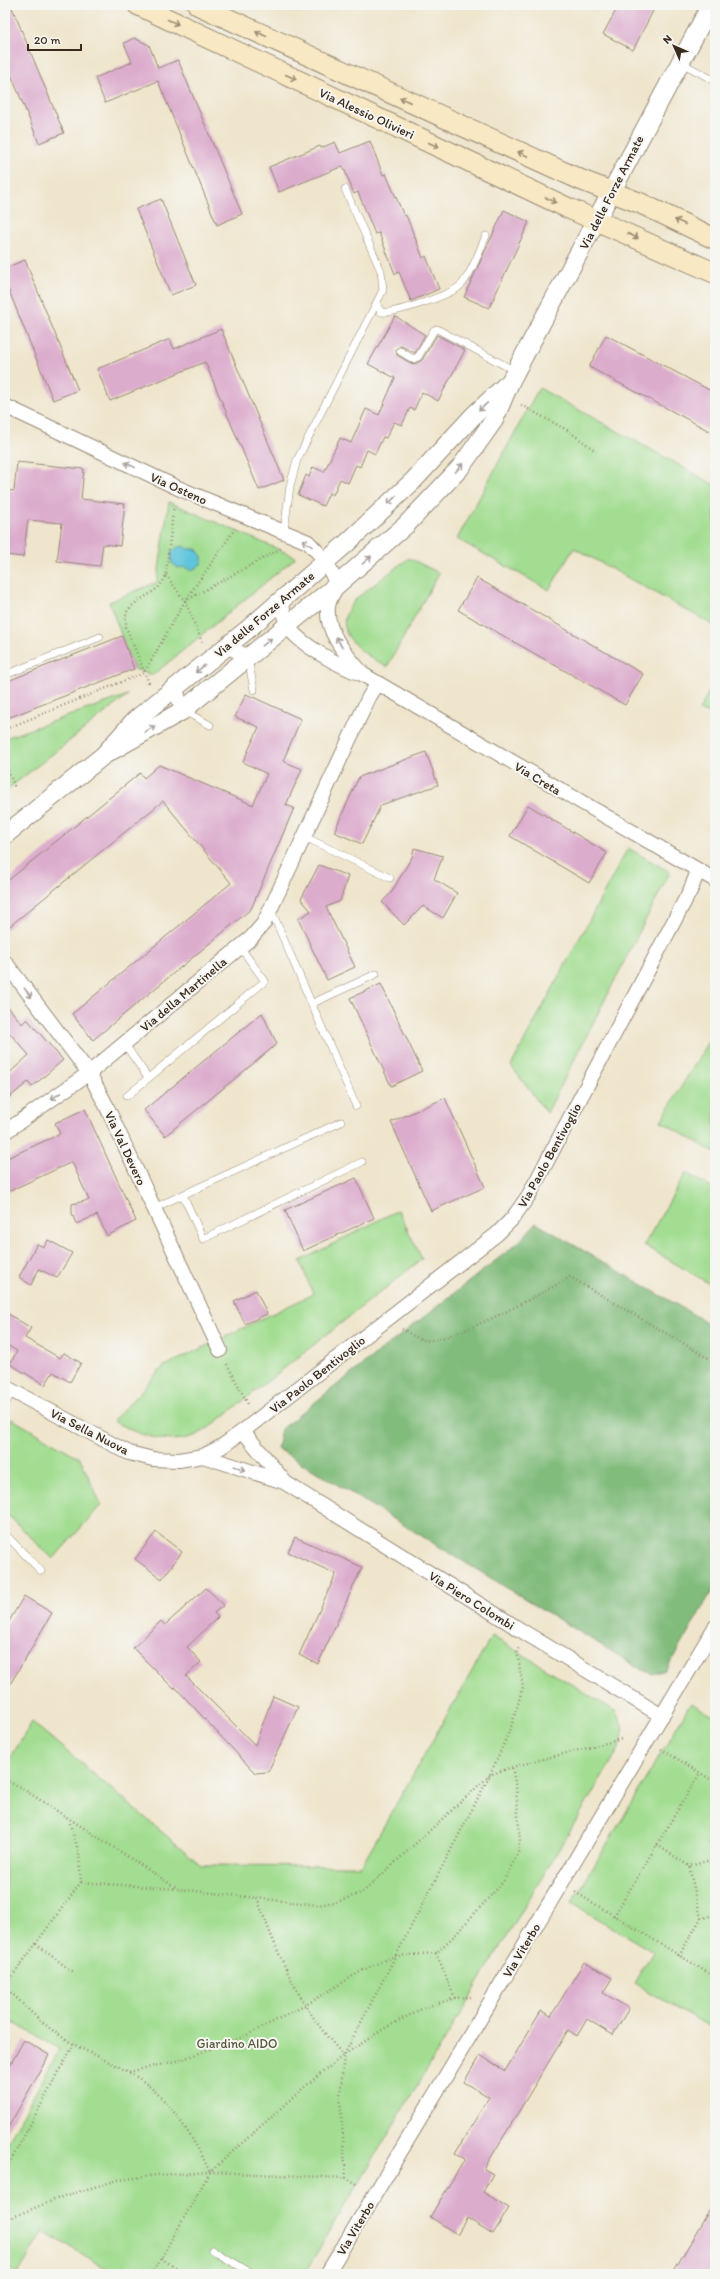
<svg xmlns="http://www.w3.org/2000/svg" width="720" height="2279" viewBox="0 0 720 2279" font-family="Itim,sans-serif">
  <rect width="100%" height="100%" fill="#f6f6f2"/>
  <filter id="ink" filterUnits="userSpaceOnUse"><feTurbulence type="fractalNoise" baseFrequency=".025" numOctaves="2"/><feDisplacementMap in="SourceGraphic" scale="8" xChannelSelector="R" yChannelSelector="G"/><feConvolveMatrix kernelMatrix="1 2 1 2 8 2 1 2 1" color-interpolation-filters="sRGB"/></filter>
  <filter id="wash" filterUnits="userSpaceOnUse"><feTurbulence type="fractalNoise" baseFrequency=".012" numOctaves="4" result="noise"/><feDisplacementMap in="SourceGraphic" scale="16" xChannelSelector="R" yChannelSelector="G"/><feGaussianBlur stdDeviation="0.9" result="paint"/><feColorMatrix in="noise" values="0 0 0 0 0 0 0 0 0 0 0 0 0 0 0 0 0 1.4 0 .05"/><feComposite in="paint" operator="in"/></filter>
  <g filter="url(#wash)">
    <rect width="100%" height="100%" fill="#efe5cc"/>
    <g fill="#a2dd91" stroke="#6e8458">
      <path d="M539 388 715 485V626L574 548 549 590 457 539Z"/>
      <path d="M169 502 294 556 295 558 153 675 134 669 109 602 157 582Z"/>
      <path d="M409 558 439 573 387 667C359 651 325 630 358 597Z"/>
      <path d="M715 679V714L699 711Z"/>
      <path d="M128 695 13 785 5 792V738Z"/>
      <path d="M628 848 670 872 547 1113 511 1066Z"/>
      <path d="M715 1030V1153L661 1121Z"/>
      <path d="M686 1173 715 1190V1287L644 1245Z"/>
      <path d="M398 1210 422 1259 210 1427C205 1430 200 1434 194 1436 167 1446 136 1434 113 1421L163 1367 313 1294 300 1261Z"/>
      <path d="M12 1419 80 1458 101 1505 53 1559 5 1512V1430Z"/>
      <path d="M492 1636 615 1711C624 1725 625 1733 619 1749L304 2274H116L43 2231 18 2274 5 2266V2147L60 2049 5 2018V1767L32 1722 201 1865 361 1866Z"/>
      <path d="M691 1703 715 1717V2030L634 1983 653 1952 572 1903Z"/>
    </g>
    <path fill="#81bc7b" stroke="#5e734c" d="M536 1223 715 1327V1586L666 1670 653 1674 642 1670 277 1448 281 1429 518 1243Z"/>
    <path fill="#5ec5dc" stroke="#4c787d" d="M183 546 188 549H196L202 556V563L196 568 190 570 184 567 178 568 172 563 171 553 176 548Z"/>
    <g id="blocks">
      <g fill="#dcaccd">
        <path d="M5 5H11L64 133 39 143 5 60Z"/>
        <path d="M619 5H656L633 50 603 34Z"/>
        <path d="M134 38 149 45 158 68 178 60 242 214 217 225 158 81 105 103 95 78 132 62 124 43Z"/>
        <path d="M370 141 383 175 386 174 404 216 406 215 423 258 426 256 439 289 411 301 399 272 395 274 379 233 375 234 358 192 354 194 343 166 279 192 269 167 320 146 321 148 335 142 340 153Z"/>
        <path d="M161 199 196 285 171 295 136 209Z"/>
        <path d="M504 210 529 222 489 308 464 297Z"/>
        <path d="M25 260 78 390 53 400 5 281V268Z"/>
        <path d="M395 316 425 335 415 353 401 346 396 349 397 355 410 363 415 364 422 360 437 335 465 350 438 401 422 392 414 410 410 408 402 425 394 422 386 438 383 437 375 454 367 450 360 467 356 465 348 483 340 479 333 495 329 493 323 506 298 495 306 475 309 477 313 467 324 472 340 438 351 443 366 409 379 415 395 378 368 364Z"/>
        <path d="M221 329 284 480 259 490 205 362 110 401 97 369 170 339 174 349Z"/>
        <path d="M606 335 715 393V434L589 367Z"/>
        <path d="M17 462 84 469 81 499 125 504 120 546 103 544 100 566 57 561 62 523 28 520 23 557 5 555V490L14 491Z"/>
        <path d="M477 578 643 674 625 705 458 610Z"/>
        <path d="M122 636 134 669 5 719V682Z"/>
        <path d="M246 694 301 719 283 761 302 769 286 805 294 808 251 909 93 1040 72 1014 231 883 163 801 5 930V883L140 773 144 778 159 765 253 805 267 774 243 762 259 727 235 717Z"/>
        <path d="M426 752 438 785 381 805 362 844 334 832 359 777Z"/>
        <path d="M528 805 607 853 589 883 510 836Z"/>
        <path d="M414 848 443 856 434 879 457 893 443 918 423 906 404 925 382 902 391 893 412 857Z"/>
        <path d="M319 865 348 876 340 901 326 907 355 967 327 980 298 919 311 911 301 899Z"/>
        <path d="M381 984 422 1071 391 1086 350 998Z"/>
        <path d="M5 1003 22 1024 27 1019 63 1060 32 1087 28 1082 5 1101V1077L29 1055 5 1028Z"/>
        <path d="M262 1013 277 1044 165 1136 144 1110Z"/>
        <path d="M445 1098 485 1187 431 1211 391 1122Z"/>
        <path d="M85 1109 136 1221 107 1236 97 1215 76 1224 72 1213V1204L89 1200 72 1162 5 1193V1159L60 1134 55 1123Z"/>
        <path d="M356 1178 374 1218 303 1251 285 1210Z"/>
        <path d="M48 1240 72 1253 57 1278 39 1269 31 1285 19 1277 37 1244 44 1247Z"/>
        <path d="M256 1290 267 1314 245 1324 234 1301Z"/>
        <path d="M5 1312 31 1328 25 1338 60 1358 64 1353 81 1363 70 1382 53 1372 45 1385 10 1364 17 1351 5 1344Z"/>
        <path d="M156 1532 182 1552 162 1579 135 1559Z"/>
        <path d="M295 1537 362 1567 318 1664 299 1655 336 1574 288 1552Z"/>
        <path d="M206 1588 224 1605 214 1613 218 1617 187 1647 201 1662 186 1676 255 1745 273 1696 298 1707 268 1772 255 1773 175 1687 174 1689 133 1648 161 1621 165 1625Z"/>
        <path d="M24 1596 52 1613 5 1693V1628Z"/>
        <path d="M584 1962 612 1978 603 1993 629 2008 613 2035 587 2019 577 2036 568 2030 484 2169 493 2174 483 2192 509 2208 493 2234 467 2218 457 2234 430 2217 465 2159 455 2153 489 2097 464 2082 480 2055 505 2071 541 2011 551 2016Z"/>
        <path d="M24 2040 49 2055 5 2133V2074Z"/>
        <path d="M715 2201V2267L711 2274H672Z"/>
      </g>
    </g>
  </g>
  <g filter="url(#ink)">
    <use href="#blocks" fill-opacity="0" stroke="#958875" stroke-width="1"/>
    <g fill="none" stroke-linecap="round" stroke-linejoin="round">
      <defs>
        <g id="service">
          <path d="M680 62 715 81"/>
          <path d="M377 305 381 312C395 314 454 294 462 284 473 271 479 251 486 236"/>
          <path d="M400 351 413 359 418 357 434 330 437 329 515 371"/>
          <path d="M284 531 290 486 297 460 383 290 381 271 345 189"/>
          <path d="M248 658 254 690"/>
          <path d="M5 675 100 637"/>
          <path d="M184 711 210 725"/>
          <path d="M305 837 390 878"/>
          <path d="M271 910 356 1106"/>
          <path d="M313 1003 376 974"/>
          <path d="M124 1043 148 1078"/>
          <path d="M127 1096 265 981 240 947"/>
          <path d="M183 1195 203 1239 362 1162"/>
          <path d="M154 1208 341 1122"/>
          <path d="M5 1404 12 1391"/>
          <path d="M5 1534 41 1571"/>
          <path d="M212 2250 253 2274"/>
        </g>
        <g id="minor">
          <path d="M5 406 178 488 308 542 326 561 337 585C335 591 331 596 329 602 322 628 346 655 362 673"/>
          <path d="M281 600C283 608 284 618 287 625 298 644 341 667 362 674L715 880"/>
          <path d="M227 646 248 657"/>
          <path d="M176 688 182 711"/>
          <path d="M5 962 89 1073 106 1105 220 1350"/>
          <path d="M5 1132 89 1073 251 938 264 923 369 697 378 683"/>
          <path d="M5 1387 129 1453 153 1459 179 1460 203 1456 221 1447 243 1431 497 1234 512 1219 529 1195 691 889 698 871"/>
          <path d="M243 1431 284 1481"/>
          <path d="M203 1456 284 1482 527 1634 662 1716"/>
          <path d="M327 2274 715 1627"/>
        </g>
        <g id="tertiary">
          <path d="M104 755 182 711 337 585 406 525 460 468 494 420 511 380 711 5"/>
          <path d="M5 835 104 755 135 720 247 630 347 543 413 481 473 416 506 385"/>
        </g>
        <g id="secondary">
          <path d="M138 5 568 208 715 273"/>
          <path d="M198 5 581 180 640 203 715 239"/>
        </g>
      </defs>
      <use href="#service" stroke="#958875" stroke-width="8"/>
      <use href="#minor" stroke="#958875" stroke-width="16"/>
      <use href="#tertiary" stroke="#958875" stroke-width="20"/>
      <use href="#secondary" stroke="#958875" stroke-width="22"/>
      <g stroke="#958875" stroke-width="2.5" stroke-dasharray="1 3" stroke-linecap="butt">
        <path d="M521 405 567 430 596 451"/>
        <path d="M166 575 185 601 202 642"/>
        <path d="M185 601 282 548"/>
        <path d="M149 683 126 627V613C138 595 157 597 166 575L174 503"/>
        <path d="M5 729 144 673 185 601 235 529"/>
        <path d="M5 763 15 788"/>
        <path d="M402 1329C408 1332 417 1339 424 1340 450 1344 545 1292 570 1277L715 1362"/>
        <path d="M227 1364 248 1404"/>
        <path d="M661 1749 715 1782"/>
        <path d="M5 1780 20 1787 178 1889 318 1905 340 1901 363 1892 490 1775 512 1767 622 1739"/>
        <path d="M710 1841 715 1860"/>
        <path d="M657 1845 689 1866"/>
        <path d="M715 1859 689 1866 701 1918 715 1915"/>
        <path d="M81 1882 176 1889"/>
        <path d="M575 1892 715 1977"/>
        <path d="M257 1898C277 1953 302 2013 344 2055"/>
        <path d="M614 1916 700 1773"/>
        <path d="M36 1944 73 1972"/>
        <path d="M436 1953 455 1998"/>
        <path d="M679 1956 701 1918"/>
        <path d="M5 1986 81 1882 79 1853 69 1821"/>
        <path d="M5 1987C21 2002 37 2019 55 2032 76 2048 103 2058 127 2071 167 2093 190 2132 210 2172"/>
        <path d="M129 2072 180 2060 243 2037 306 2005 363 1970 394 1956 436 1953 456 1934 503 1882 518 1853 520 1841 516 1788 512 1767"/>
        <path d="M5 2171 74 2044"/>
        <path d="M346 2178 340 2097 344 2055 490 1775 511 1727 523 1687 517 1651 520 1646"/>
        <path d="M5 2220 64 2196 118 2180 158 2175 210 2172 346 2178 359 2185"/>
        <path d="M161 2259 188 2274"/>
        <path d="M152 2274 210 2172 302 2089 344 2055 385 2028 423 2008 455 1998 471 1997"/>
      </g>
      <use href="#service" stroke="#fff" stroke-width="7"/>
      <use href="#minor" stroke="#fff" stroke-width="14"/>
      <use href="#tertiary" stroke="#fff" stroke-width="18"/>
      <use href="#secondary" stroke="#f8e8c3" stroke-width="20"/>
    </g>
    <defs><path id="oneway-shaft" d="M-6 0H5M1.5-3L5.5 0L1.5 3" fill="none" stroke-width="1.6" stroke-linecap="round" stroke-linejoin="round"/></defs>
    <g stroke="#9a8970">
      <use href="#oneway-shaft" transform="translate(173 22) rotate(25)"/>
      <use href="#oneway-shaft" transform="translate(261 34) rotate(-155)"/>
      <use href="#oneway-shaft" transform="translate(291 77) rotate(25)"/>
      <use href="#oneway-shaft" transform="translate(405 100) rotate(-155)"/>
      <use href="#oneway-shaft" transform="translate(434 145) rotate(25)"/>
      <use href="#oneway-shaft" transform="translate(523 154) rotate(-155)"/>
      <use href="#oneway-shaft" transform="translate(551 200) rotate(25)"/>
      <use href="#oneway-shaft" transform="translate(680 222) rotate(-155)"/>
      <use href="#oneway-shaft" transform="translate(633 236) rotate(24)"/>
    </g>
    <g stroke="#a79f9a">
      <use href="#oneway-shaft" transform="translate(483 407) rotate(137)"/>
      <use href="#oneway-shaft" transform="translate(130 465) rotate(-154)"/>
      <use href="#oneway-shaft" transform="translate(459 468) rotate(-50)"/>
      <use href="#oneway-shaft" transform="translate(392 500) rotate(136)"/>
      <use href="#oneway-shaft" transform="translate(307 543) rotate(-145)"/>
      <use href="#oneway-shaft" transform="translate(367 560) rotate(-41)"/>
      <use href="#oneway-shaft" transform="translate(267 642) rotate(-40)"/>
      <use href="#oneway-shaft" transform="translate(339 642) rotate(-119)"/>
      <use href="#oneway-shaft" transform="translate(200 669) rotate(141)"/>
      <use href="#oneway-shaft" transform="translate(150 729) rotate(-30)"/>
      <use href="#oneway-shaft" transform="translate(28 993) rotate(53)"/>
      <use href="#oneway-shaft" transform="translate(56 1096) rotate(145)"/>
      <use href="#oneway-shaft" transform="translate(240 1468) rotate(18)"/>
    </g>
  </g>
  <g text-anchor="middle" stroke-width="4" stroke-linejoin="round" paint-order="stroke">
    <g font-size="13" fill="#3b2a1e" stroke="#f6f6f2">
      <text transform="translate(367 113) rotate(25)" y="5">Via Alessio Olivieri</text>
      <text transform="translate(611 192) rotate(-63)" y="5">Via delle Forze Armate</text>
      <text transform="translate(179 488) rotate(24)" y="5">Via Osteno</text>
      <text transform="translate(264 614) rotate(-40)" y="5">Via delle Forze Armate</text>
      <text transform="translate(538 778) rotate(31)" y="5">Via Creta</text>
      <text transform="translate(183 994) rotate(-40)" y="5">Via della Martinella</text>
      <text transform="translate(126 1148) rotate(65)" y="5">Via Val Devero</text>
      <text transform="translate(549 1155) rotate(-61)" y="5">Via Paolo Bentivoglio</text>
      <text transform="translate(317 1374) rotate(-38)" y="5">Via Paolo Bentivoglio</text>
      <text transform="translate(90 1431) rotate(27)" y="5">Via Sella Nuova</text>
      <text transform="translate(472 1600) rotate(32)" y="5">Via Piero Colombi</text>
      <text transform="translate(521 1950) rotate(-59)" y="5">Via Viterbo</text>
      <text transform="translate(355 2228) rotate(-59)" y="5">Via Viterbo</text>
    </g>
    <g font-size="13" fill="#55573b" stroke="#f6f6f2">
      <text x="237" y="2048">Giardino AIDO</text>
    </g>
  </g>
  <rect width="720" height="2279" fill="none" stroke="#f6f6f2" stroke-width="20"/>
  <g transform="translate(674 46) rotate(315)" stroke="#f6f6f2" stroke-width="3" paint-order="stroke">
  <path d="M0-3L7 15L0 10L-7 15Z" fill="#3b2a1e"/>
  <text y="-6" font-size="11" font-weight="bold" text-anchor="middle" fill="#3b2a1e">N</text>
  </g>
  <path d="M28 44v6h53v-6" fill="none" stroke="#3b2a1e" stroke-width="2"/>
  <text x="34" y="44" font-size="12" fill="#3b2a1e" stroke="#f6f6f2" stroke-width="3" paint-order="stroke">20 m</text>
</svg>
